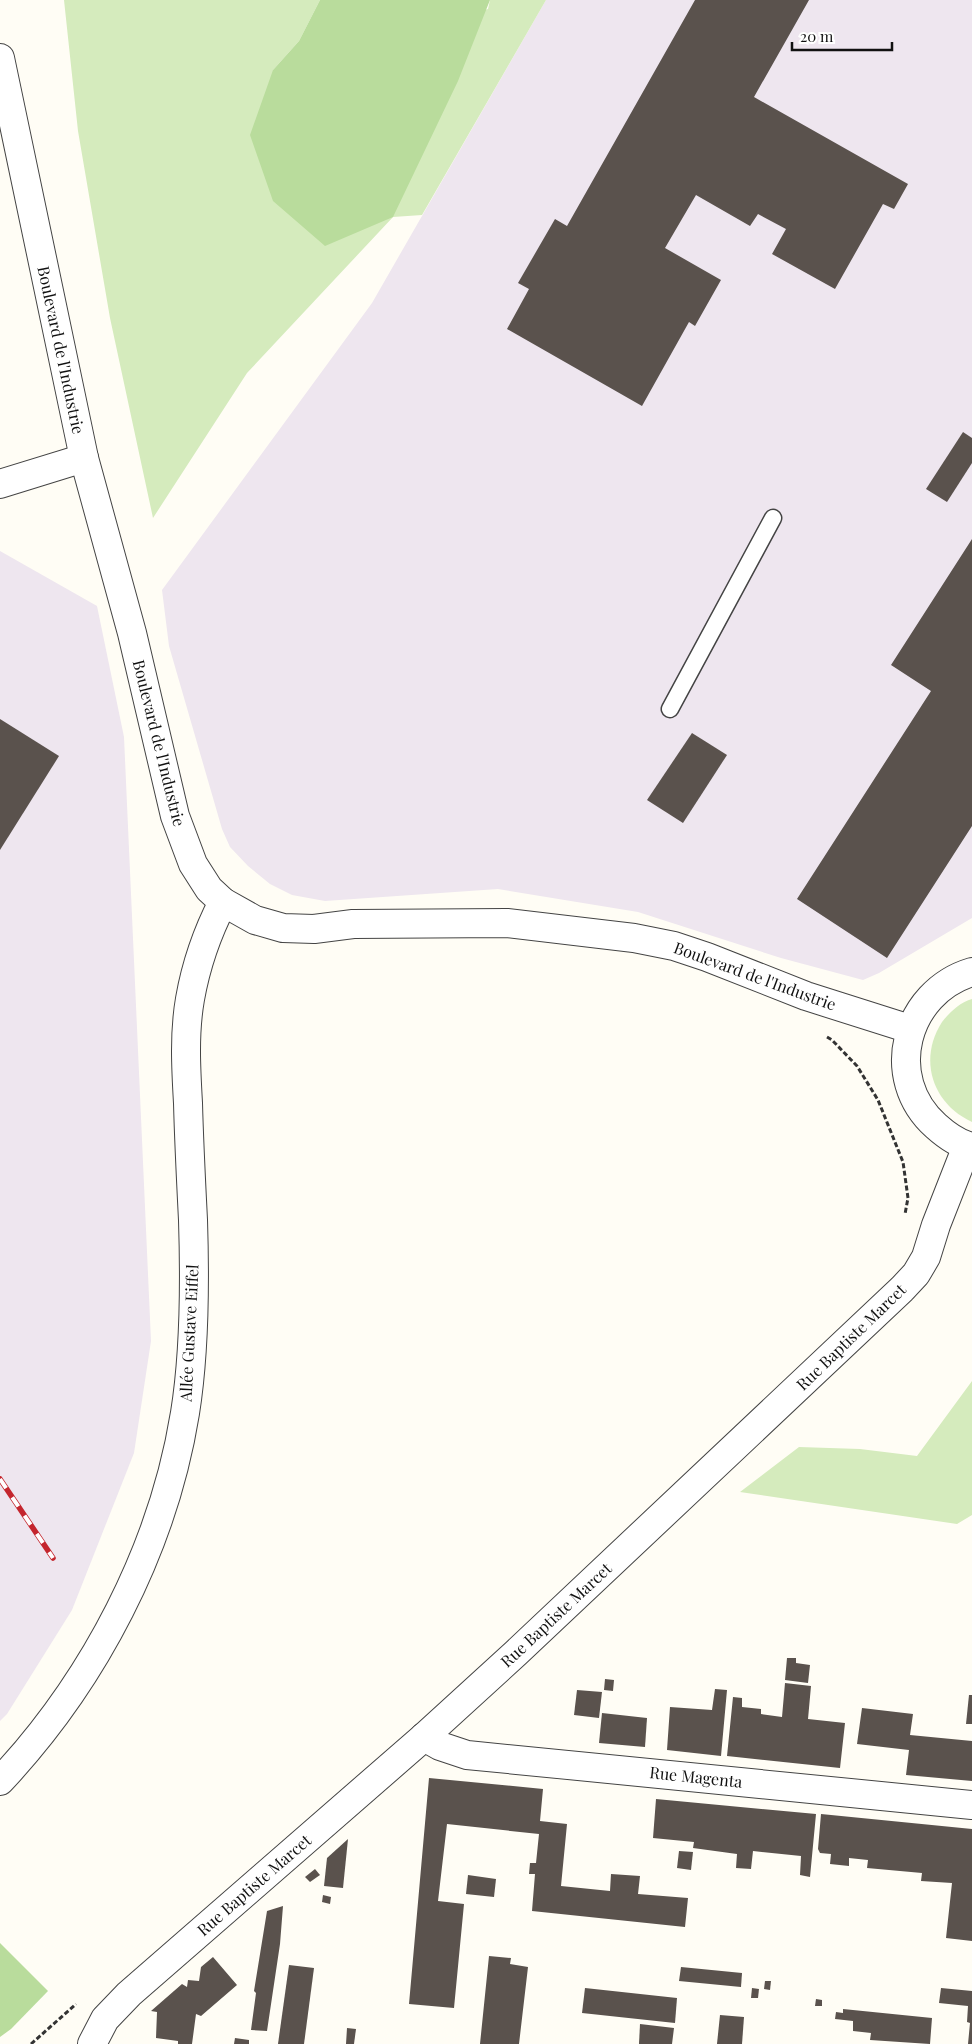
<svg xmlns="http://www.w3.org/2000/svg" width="972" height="2044" viewBox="0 0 972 2044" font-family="'Playfair Display',serif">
  <rect width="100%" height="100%" fill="#fffdf5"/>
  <g fill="#eee6ef">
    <path d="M546 0H972V918L879 973 863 980 781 958 638 912 498 889 325 901 292 895 270 884 248 866 230 847 222 829 169 646 162 590 372 303Z"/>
    <path d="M0 551 97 606 124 737 151 1341 134 1453 72 1610 7 1714 0 1721Z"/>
  </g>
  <g fill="#d5ebbd">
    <path d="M64 0H320L299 41 273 70 488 9 490 0H546L422 215 393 217 247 373 153 518 110 318 78 131Z"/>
    <path d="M972 999V1122C932 1104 918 1059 942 1022 949 1013 960 1002 972 999Z"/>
    <path d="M972 1381V1515L957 1524 740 1492 799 1447 860 1449 917 1456Z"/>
  </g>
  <g fill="#b9dc9c">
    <path d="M320 0H490L458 81 393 217 325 246 273 201 250 135 273 70 299 41Z"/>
    <path d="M0 1943 48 1991 11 2029 0 2037Z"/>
  </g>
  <g fill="#5a524d">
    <path d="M695 0H809L754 97 908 184 894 209 883 204 835 289 772 254 786 229 758 214 750 226 696 195 665 248 721 280 695 326 689 322 642 406 507 329 529 289 518 283 555 219 567 226Z"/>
    <path d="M963 432 972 438V463L947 502 926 489Z"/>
    <path d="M972 539V826L887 958 797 899 931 691 891 665Z"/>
    <path d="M0 719 59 756 0 850Z"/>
    <path d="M692 733 727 755 683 823 647 800Z"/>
    <path d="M787 1658H796V1663L810 1665 808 1683 785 1680Z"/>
    <path d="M605 1679 614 1680 613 1691 604 1690Z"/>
    <path d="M785 1683 811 1686 808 1719 845 1723 840 1768 727 1756 733 1697 742 1698V1707L761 1709V1714L782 1717Z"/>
    <path d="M715 1689 727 1690 721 1756 667 1750 670 1707 712 1710Z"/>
    <path d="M577 1690 602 1692 599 1718 574 1715Z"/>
    <path d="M969 1695H972V1724H966Z"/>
    <path d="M862 1708 913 1714 910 1735 972 1741V1781L906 1775 909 1750 857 1744Z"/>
    <path d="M602 1713 647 1718 645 1747 599 1743Z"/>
    <path d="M429 1778 543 1789 540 1821 567 1824 561 1886 610 1891 611 1874 640 1876 638 1894 688 1898 685 1927 532 1911 535 1874H529L530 1863H536L539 1834 447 1824 438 1901 464 1904 454 2008 409 2004Z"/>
    <path d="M656 1799 816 1814 810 1877 800 1875 801 1856 753 1851 751 1869 736 1868 737 1854 693 1848 694 1842 653 1838Z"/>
    <path d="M821 1814 972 1829V1941L946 1938 952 1883 921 1881 922 1873 867 1868 868 1860 849 1858V1866L830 1864 831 1854 820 1853 818 1849Z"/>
    <path d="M348 1839 343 1888 324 1886 327 1858Z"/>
    <path d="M679 1851 693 1852 691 1870 677 1868Z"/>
    <path d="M315 1869 320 1875 310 1882 305 1877Z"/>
    <path d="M468 1875 496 1879 494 1897 466 1894Z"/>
    <path d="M323 1895 331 1897 330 1904 322 1902Z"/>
    <path d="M283 1906 280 1944 267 2031 251 2030 256 1993 254 1991 267 1911Z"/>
    <path d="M489 1956 511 1958 510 1964 528 1967 519 2044H480Z"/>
    <path d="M213 1957 237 1985 201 2016 196 2014 192 2044H178V2041L156 2038 157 2012 151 2011 182 1984 187 1987 188 1980 199 1981 201 1967Z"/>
    <path d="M289 1965 314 1968 304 2044H278Z"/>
    <path d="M681 1967 742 1973 741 1987 679 1981Z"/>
    <path d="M765 1981H771L770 1990 764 1989Z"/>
    <path d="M585 1988 677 1998 675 2023 582 2013Z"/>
    <path d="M752 1988 759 1989 758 1998H751Z"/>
    <path d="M941 1988 972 1991V2044H968L970 2023 967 2022 968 2006 939 2003Z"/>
    <path d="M816 1999 822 2000V2006H815Z"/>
    <path d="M843 2009 932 2018 930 2044 870 2040 871 2033 853 2031V2021L835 2019 836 2012 843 2013Z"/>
    <path d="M720 2015 744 2017 742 2044H717Z"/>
    <path d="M640 2024 674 2028 672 2044H639Z"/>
    <path d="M347 2028 356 2029 354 2044H346Z"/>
    <path d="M235 2038 249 2040V2044H234Z"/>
  </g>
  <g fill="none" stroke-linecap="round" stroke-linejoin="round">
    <defs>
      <path id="service" d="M670 709 773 518"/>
      <g id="minor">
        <path d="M0 58 84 458 132 633 175 816 193 864 209 889 223 902 255 920 283 928 314 929 353 924 507 923 634 938 674 946 707 957 806 996 910 1029"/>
        <path d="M0 484 84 458"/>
        <path d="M424 1737 440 1746 467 1755 972 1805"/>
        <path d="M0 1781C94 1681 163 1549 185 1413 195 1351 195 1282 193 1220 191 1181 189 1142 188 1103 186 1069 184 1033 190 999 196 965 207 933 223 902"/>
      </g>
      <g id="tertiary">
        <path d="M972 972C905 992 882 1078 936 1126 946 1135 958 1144 972 1147"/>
        <path d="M92 2044 105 2019 129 1994 424 1737 516 1653 902 1289 916 1274 926 1257 936 1225 967 1146"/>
      </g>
    </defs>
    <use href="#service" stroke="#444" stroke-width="19"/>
    <use href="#minor" stroke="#444" stroke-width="30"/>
    <use href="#tertiary" stroke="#444" stroke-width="30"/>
    <g stroke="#333" stroke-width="3" stroke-dasharray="5 2.5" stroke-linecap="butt">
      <path d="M827 1037 832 1040 857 1066 878 1100 903 1162 908 1198 905 1214"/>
      <path d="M31 2044 76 2004"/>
    </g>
    <use href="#service" stroke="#fff" stroke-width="16"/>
    <use href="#minor" stroke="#fff" stroke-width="28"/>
    <use href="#tertiary" stroke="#fff" stroke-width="28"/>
    <defs>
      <path id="rail" d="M0 1479 53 1558"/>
    </defs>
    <use href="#rail" stroke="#c4262e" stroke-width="5.5"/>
    <use href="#rail" stroke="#fff" stroke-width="4" stroke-dasharray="11" stroke-linecap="butt"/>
  </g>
  <g text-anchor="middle" stroke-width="5" stroke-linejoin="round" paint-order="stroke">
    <g font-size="16" fill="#111" stroke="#fff">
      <text transform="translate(61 350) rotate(78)" y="6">Boulevard de l'Industrie</text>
      <text transform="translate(159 743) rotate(76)" y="6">Boulevard de l'Industrie</text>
      <text transform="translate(755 976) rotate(20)" y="6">Boulevard de l'Industrie</text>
      <text transform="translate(189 1333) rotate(-87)" y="6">Allée Gustave Eiffel</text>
      <text transform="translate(851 1337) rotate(-44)" y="6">Rue Baptiste Marcet</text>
      <text transform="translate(556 1615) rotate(-43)" y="6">Rue Baptiste Marcet</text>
      <text transform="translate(696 1777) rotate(6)" y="6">Rue Magenta</text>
      <text transform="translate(254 1885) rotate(-41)" y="6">Rue Baptiste Marcet</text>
    </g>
  </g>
  <path d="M792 42v8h100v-8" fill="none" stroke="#111111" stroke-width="2.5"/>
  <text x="800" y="42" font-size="15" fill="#111111" stroke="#ffffff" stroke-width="4" paint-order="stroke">20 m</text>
</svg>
